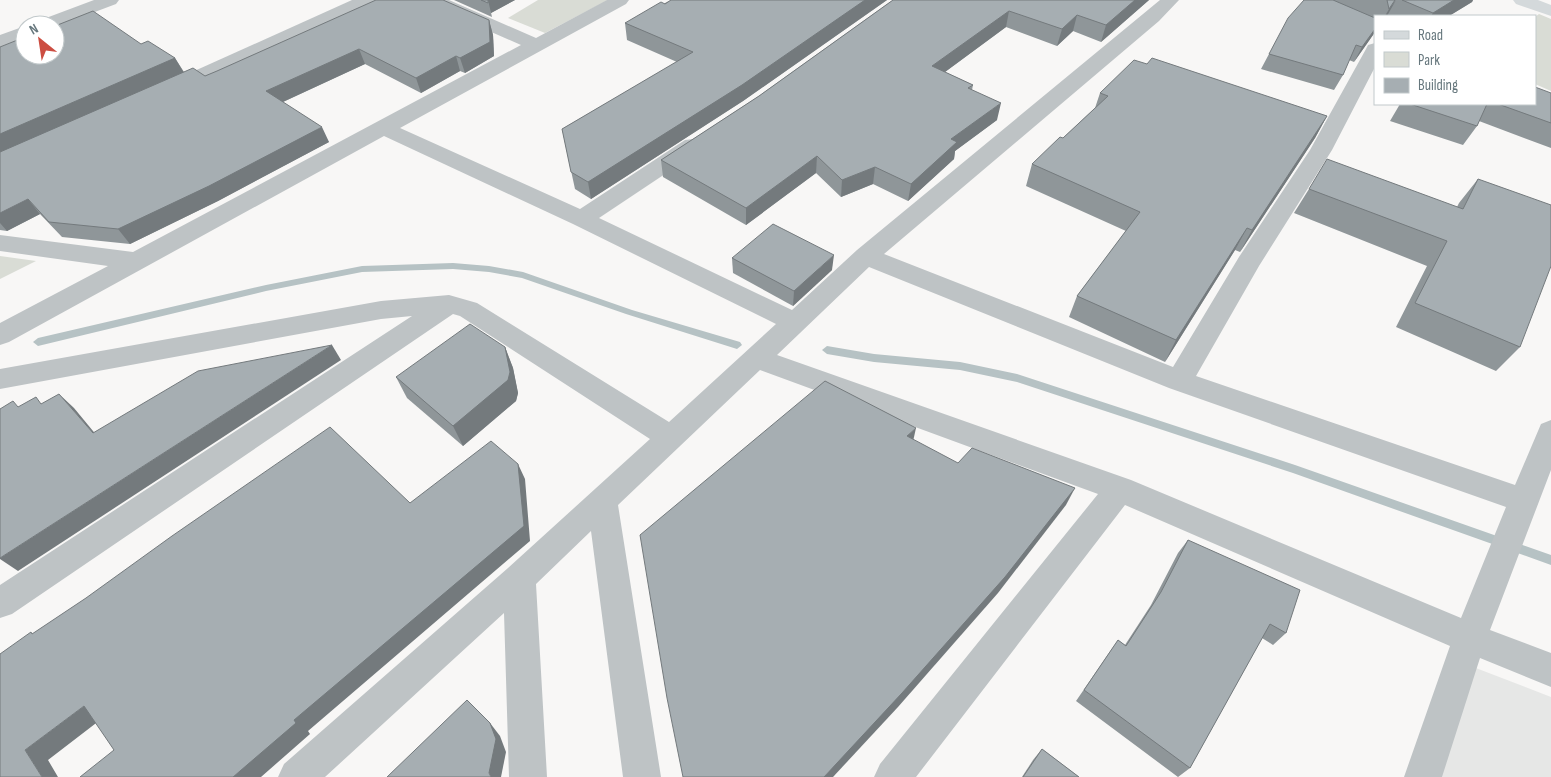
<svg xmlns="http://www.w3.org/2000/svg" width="1551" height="777" viewBox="0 0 1551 777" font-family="'Sofia Sans Condensed',sans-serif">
  <rect width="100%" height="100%" fill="#f8f7f6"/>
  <path fill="#e6e7e6" d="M1468 665 1551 697V777H1430Z"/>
  <g fill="#d9dcd5">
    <path d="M538 0H608L545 33 508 18Z"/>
    <path d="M1539 14 1551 19V91L1535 84V17Z"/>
    <path d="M0 256 36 261 0 279Z"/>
  </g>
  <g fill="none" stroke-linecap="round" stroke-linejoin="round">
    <g fill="#b6c2c4" fill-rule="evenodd">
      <path d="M453 263 489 266 523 272 632 310 740 342 742 345 737 349 626 314 522 278 489 272 453 269 362 272 266 291 38 346 33 342 38 338 266 285 362 266Z"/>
      <path d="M827 346 874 354 960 362 1017 374 1295 465 1551 555V565L1293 473 1017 382 960 370 874 362 827 354 822 350Z"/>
    </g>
    <g fill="#bec3c5" fill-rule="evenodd">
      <path d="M352 0H376L373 4 175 94H161L158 90 161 86Z"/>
      <path d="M425 0H449L536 38 607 0H629L626 4 400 128 580 209 685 140 693 139 701 140 704 145 701 150 599 218 792 310 857 250 1160 0H1179L1159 21 884 254 1173 367 1239 257 1310 150 1366 49 1368 45 1375 43V67L1332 150 1259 266 1196 376 1515 485 1541 424 1551 420V470L1490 630 1551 653V687L1480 658 1442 777H1404L1450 646 1125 505 916 777H874L880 764 1098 494 760 370 618 505 661 777H623L591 531 536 584 547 777H509L504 613 325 777H278L284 764 508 568 650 439 460 316 453 314 12 614 0 618V585L412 316 381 319 0 389V369L381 301 449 295 477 303 669 422 776 324 573 224 384 136 9 342 0 345V323L108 266 0 251V235L133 252 521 45 428 4ZM869 267 1169 388 1506 507 1461 618 1131 480 777 355Z"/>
    </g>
    <g fill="#bec3c5" fill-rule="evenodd">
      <path d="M94 0H119L116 4 55 27V25H35L38 21Z"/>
      <path d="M25 26V38L0 47V35Z"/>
    </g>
    <path fill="#d4d9db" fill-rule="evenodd" d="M1513 0H1538L1551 5V16L1516 4Z"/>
  </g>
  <g fill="#8f9699">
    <path d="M454 0H515L491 13 492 17Z"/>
    <path d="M671 0H887L743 101 591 199 575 189 562 129 677 62 627 40 625 23Z"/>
    <path d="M893 0H1149L1101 42 1073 31 1057 46 1006 27 945 72 973 85 972 90 997 120 955 151 954 159 908 201 873 184 841 197 816 173 746 225 663 177 661 160 759 96Z"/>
    <path d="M1304 0H1473L1472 2 1449 16H1375V32L1354 62 1349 60 1343 75 1334 90 1261 69 1269 54Z"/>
    <path d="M489 20 493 35 494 56 465 73 460 71 421 93 365 64 283 102 329 142 218 201 130 244 62 237 40 214 7 231 0 230V47L141 44 175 58 184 72 205 76Z"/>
    <path d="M1147 64 1327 116 1315 138 1240 252 1235 250 1165 362 1069 317 1077 296 1126 231 1026 186 1032 164 1063 138 1095 108 1100 93Z"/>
    <path d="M1551 93V148L1479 121 1477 126 1463 145 1390 121 1400 104H1535Z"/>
    <path d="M1478 179 1520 347 1496 371 1396 327 1427 266 1294 213 1309 189 1457 207 1459 203Z"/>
    <path d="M732 258 832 270 793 306 733 273Z"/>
    <path d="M505 347 513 368 518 393 516 401 463 446 407 398 396 377Z"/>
    <path d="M1188 540 1286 633 1273 645 1262 638 1190 768 1178 777 1076 701 1118 640 1125 645 1151 605 1178 553Z"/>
    <path d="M1042 749 1079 777H1022L1033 760Z"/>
  </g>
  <g fill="#747a7d">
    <path d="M488 0H515L491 13 492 17Z"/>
    <path d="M865 0H887L743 101 591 199 588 182Z"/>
    <path d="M1135 0H1149L1101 42 1106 25Z"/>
    <path d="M1396 0 1387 16H1385L1389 9Z"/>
    <path d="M1454 0H1473L1472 2 1449 16H1431L1433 13Z"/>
    <path d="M1009 11 1006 27 930 83 932 66Z"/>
    <path d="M1077 15 1073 31 1057 46 1062 29Z"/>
    <path d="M489 20 493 35 494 56 465 73 460 58Z"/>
    <path d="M1375 29V32L1373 35 1354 62 1362 47Z"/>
    <path d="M359 49 365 64 274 106 266 91Z"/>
    <path d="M456 56 460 71 421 93 416 78Z"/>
    <path d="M175 58 184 73 0 155V134Z"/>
    <path d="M1001 103 997 120 955 151 954 159 908 201 911 184 951 139Z"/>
    <path d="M1327 116 1315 138 1240 252 1252 230Z"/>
    <path d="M322 127 329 142 218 201 130 244 118 229Z"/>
    <path d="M817 156 816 173 746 225V208Z"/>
    <path d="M875 167 873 184 841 197 842 180Z"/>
    <path d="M28 199 40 214 7 231 0 223V213Z"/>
    <path d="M1247 228 1235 250 1165 362 1176 340Z"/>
    <path d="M834 255 832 270 793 306 794 291Z"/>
    <path d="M332 345 341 360 18 571 0 559V558Z"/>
    <path d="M505 347 513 368 518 393 516 401 463 446 453 426Z"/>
    <path d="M59 394 74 408 107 448 93 433Z"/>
    <path d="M916 428 912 446 907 436Z"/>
    <path d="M518 464 525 479 530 541 308 731 310 734 261 777H233L294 720Z"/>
    <path d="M1075 488 1066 505 998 593 898 707 833 777H824Z"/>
    <path d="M84 706 104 717 48 760 58 777H42L25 750Z"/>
    <path d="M490 723 500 736 506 752 501 777H491L489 773Z"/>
  </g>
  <g fill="#a6aeb2" stroke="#747a7d">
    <path d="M376 0H443L489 20 490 42 460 58 456 56 416 78 359 49 266 91 322 127 209 186 118 229 49 222 28 199 0 213V152L193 68 205 76 217 71Z"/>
    <path d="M481 0H488V3Z"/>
    <path d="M671 0H865L742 85 588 182 571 172 562 129 693 52 625 23 661 2 665 4Z"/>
    <path d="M893 0H1135L1106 25 1077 15 1062 29 1009 11 932 66 973 85 968 88 1001 103 951 139 957 142 911 184 875 167 842 180 817 156 746 208 661 160 759 96Z"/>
    <path d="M1304 0H1333L1375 18V29L1362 47 1356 45 1343 75 1269 54 1288 18Z"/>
    <path d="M1387 0H1395L1389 9Z"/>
    <path d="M1402 0H1454L1433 13Z"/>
    <path d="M93 11 141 44 148 41 175 58 0 134V47L25 37V55H55V26Z"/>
    <path d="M1152 58 1327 116 1252 230 1247 228 1176 340 1077 296 1140 212 1032 164 1060 137 1063 138 1108 96 1100 93 1134 60 1147 64Z"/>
    <path d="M1535 87 1551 93V123L1498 104H1535Z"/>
    <path d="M1410 104H1487L1477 126Z"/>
    <path d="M1327 159 1463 209 1478 179 1551 205V266L1520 347 1415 303 1447 241 1309 189Z"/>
    <path d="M773 224 834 255 794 291 732 258Z"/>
    <path d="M470 324 505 347 510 372 508 380 453 426 396 377Z"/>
    <path d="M332 345 0 558V409L13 401 18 407 36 397 41 404 59 394 93 433 198 371Z"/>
    <path d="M825 381 916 428 907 436 958 463 972 448 1075 488 1005 577 902 693 824 777H683L667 698 640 535Z"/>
    <path d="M330 427 410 503 491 441 518 464 524 526 294 720 296 723 233 777H80L114 750 84 706 25 750 42 777H0V654L31 632 32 634 86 598 172 536Z"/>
    <path d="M1188 540 1300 590 1286 633 1270 624 1190 768 1084 690 1118 640 1126 646 1161 592Z"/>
    <path d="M467 700 490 723 496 739 489 773 491 777H387Z"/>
    <path d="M1042 749 1079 777H1023Z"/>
  </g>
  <rect x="1374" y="15" width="162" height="90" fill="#ffffff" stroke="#c2c9cb"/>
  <rect x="1384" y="31" width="25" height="8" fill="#d4d9db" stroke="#c2c9cb"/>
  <text x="1418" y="40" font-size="15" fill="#66777d">Road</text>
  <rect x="1384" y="52" width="25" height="15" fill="#d9dcd5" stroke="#c2c9cb"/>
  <text x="1418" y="65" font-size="15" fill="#66777d">Park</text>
  <rect x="1384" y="78" width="25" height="15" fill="#a6aeb2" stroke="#c2c9cb"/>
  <text x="1418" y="90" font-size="15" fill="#66777d">Building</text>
  <g transform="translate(40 40) rotate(330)"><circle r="24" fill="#ffffff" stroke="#c2c9cb"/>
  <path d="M0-4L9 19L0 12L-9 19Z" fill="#cc4d41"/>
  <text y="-8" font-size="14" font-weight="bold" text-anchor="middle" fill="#66777d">N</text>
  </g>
</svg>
